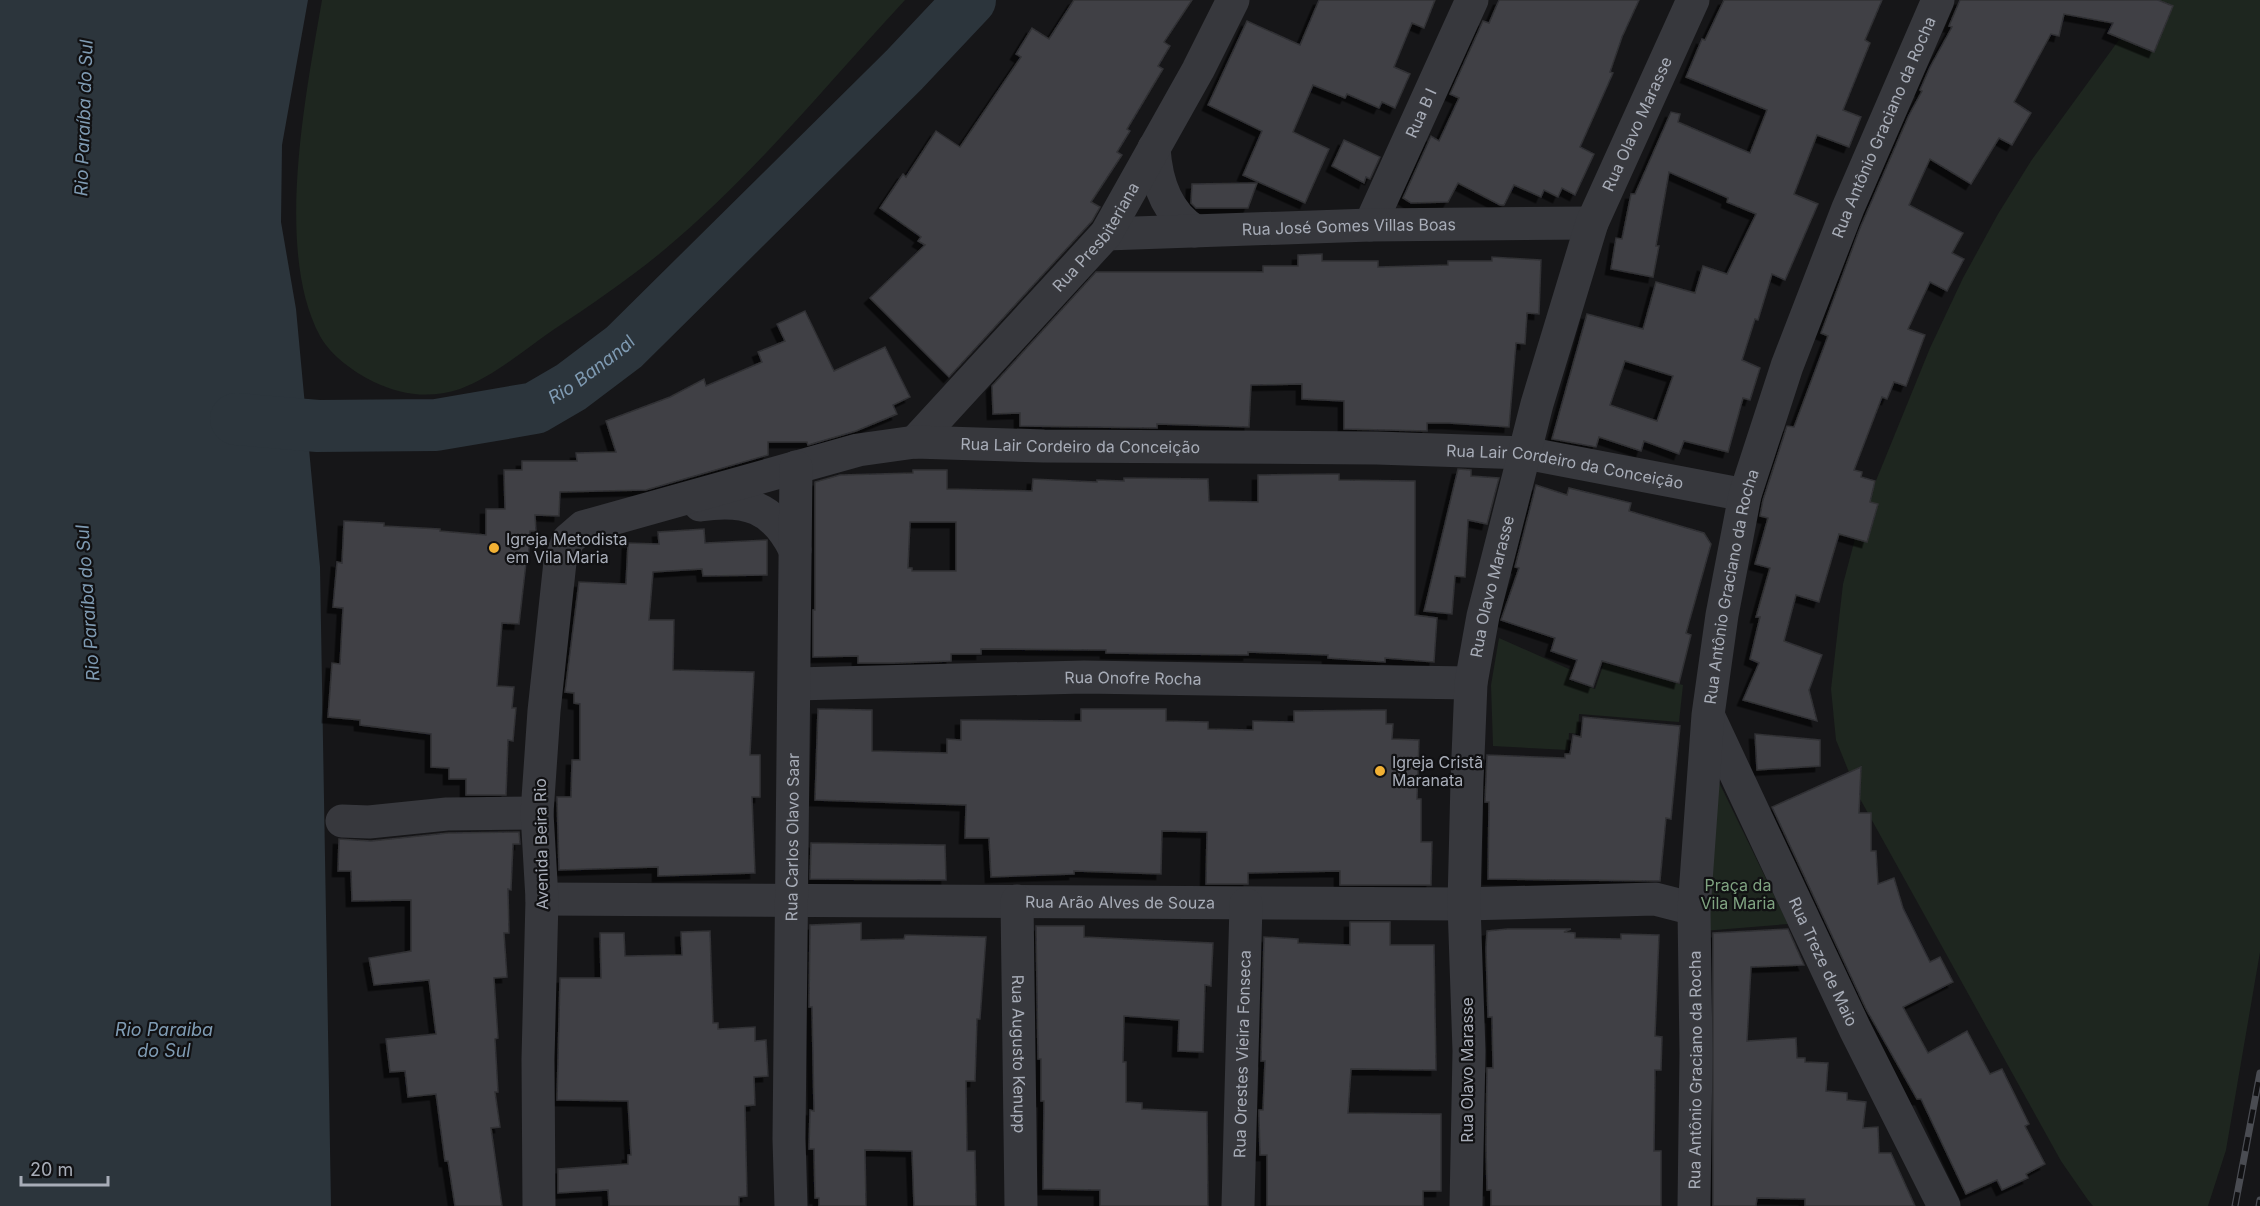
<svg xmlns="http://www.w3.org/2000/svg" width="2260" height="1206" viewBox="0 0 2260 1206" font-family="Inter,sans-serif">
  <defs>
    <filter id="shadow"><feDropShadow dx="-5.5" dy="5.5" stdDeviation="0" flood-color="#0009"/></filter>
  </defs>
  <rect width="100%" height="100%" fill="#161618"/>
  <g fill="#1e261f">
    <path d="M322 0H905C827 84 753 176 664 250 629 279 591 305 553 330 524 350 493 377 460 389 430 399 401 395 374 382 354 372 331 356 320 336 274 251 306 93 322 0Z"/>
    <path d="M2148 0H2260V952L2226 1150 2208 1206H2093L2088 1200 2061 1161 1859 797 1836 740 1831 689 1843 584 1860 520 1930 348 1963 278 1998 214 2031 161Z"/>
    <path d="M1499 638 1571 670 1569 680 1595 689 1604 663 1683 685 1679 722 1579 714 1578 734 1569 733 1568 750 1493 746 1491 685Z"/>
    <path d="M1715 774 1788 924 1703 931Z"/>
  </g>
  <path fill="#2c353c" d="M0 0H308L282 145 281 222 296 309 320 567 331 1206H0Z"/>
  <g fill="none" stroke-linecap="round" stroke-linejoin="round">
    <path stroke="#2c353c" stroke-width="52" id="s1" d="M236 419 318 426 436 425 535 408 571 387 624 347 904 70 970 0"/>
  </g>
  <g fill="#404145" stroke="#303034" stroke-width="1.5" fill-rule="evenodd" filter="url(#shadow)">
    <path d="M1074 0H1192L1164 42 1170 46 1158 66 1163 69 1127 129 1130 131 1117 152 1122 155 1091 202 1100 207 1092 221 949 377 870 298 925 245 918 241 921 237 880 208 903 174 906 177 936 131 960 147 1021 57 1016 54 1032 28 1049 39Z"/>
    <path d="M1319 0H1435L1424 28 1412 23 1394 67 1410 74 1395 108 1382 102 1379 108 1347 94 1345 98 1313 85 1293 132 1329 149 1305 203 1243 175 1262 131 1208 105 1247 21 1300 45Z"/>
    <path d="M1499 0H1639L1622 37 1610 72 1613 73 1580 147 1594 154 1575 195 1562 188 1558 197 1544 190 1541 197 1514 185 1504 205H1500L1458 183 1448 202 1411 203 1403 198 1431 136 1439 141 1459 98 1450 94 1483 21 1489 23Z"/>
    <path d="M1724 0H1882L1865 40 1870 43 1843 110 1861 117 1849 147 1817 135 1794 194 1818 204 1785 280 1772 274 1758 320 1755 319 1742 360 1760 368 1750 400 1743 398 1728 452 1684 441 1679 454 1644 441 1641 451 1599 437 1596 447 1552 439 1587 314 1643 329 1656 282 1695 293 1703 266 1727 274 1756 214 1727 202 1728 198 1669 172 1656 246H1659L1653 277 1611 269 1616 238 1622 239 1631 194H1635L1671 112 1680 114 1678 122 1750 153 1767 110 1686 77 1702 39 1705 40ZM1625 361 1673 376 1657 421 1610 405Z"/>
    <path d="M1960 0H2158L2173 6 2154 52 2108 33 2113 23 2064 14 2059 36 2051 34 2014 102 2031 113 2012 145 1999 138 1971 184 1930 159 1909 205 1963 233 1952 253 1964 259 1947 291 1930 282 1908 329 1925 335 1906 386 1894 382 1887 399 1882 397 1854 470 1862 472 1861 477 1875 481 1870 502 1878 504 1867 542 1839 534 1819 602 1796 595 1784 641 1822 655 1809 690 1817 721 1743 700 1759 663 1750 659 1760 617H1756L1770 568 1755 564 1768 518 1760 516 1763 500 1787 426 1794 427 1828 336 1821 333 1860 228 1909 115 1922 91 1920 90 1930 67 1952 27 1949 26Z"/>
    <path d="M1344 140 1380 157 1370 179 1366 177 1364 183 1332 166Z"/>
    <path d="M1257 183 1248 208H1196L1191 203 1192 184Z"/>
    <path d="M1322 254V261H1378V267L1448 265V261H1492V257L1541 260 1539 314 1527 313 1525 344 1516 343 1509 427 1448 423H1427V431L1344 429V401L1302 399V384L1251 385 1249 427 1157 424V428L1020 426V413L993 414 992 386 1096 272H1263V266H1298V255Z"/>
    <path d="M805 311 834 371 885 347 910 397 893 405 897 414 856 431 808 445 807 442H768V455L646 490 560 492 559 516 535 515 536 531H530L528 563H526L519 624 502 623 497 686 514 687 512 708H516L513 741 508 740 506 795H466V779H449V768L431 767V734L360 725V720L328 717 332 663 340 664 343 608 333 607 337 562 342 563 344 521 384 523V526L440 529V531L486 535V509H505L504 470H522V461H577L576 453 616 452 606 421 670 397 704 379 706 386 762 362 758 352 785 341 777 324Z"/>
    <path d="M1458 469 1471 470V476L1499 478 1487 524 1468 520 1465 577 1455 576 1452 614 1424 611Z"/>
    <path d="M913 470H947V489L1032 491 1033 479 1097 482V480L1124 481V478L1208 479 1209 501 1258 502V475L1339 474V480L1415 481V615L1437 618 1434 662 1385 658V662L1328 658V655L1248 652V655L1106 653V650L981 649V654H951V661L895 663H858V656L813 657V610H815V482L840 475 913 473ZM910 522H956V571H912V568H908Z"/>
    <path d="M1536 485 1567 495 1569 488 1631 503 1629 511 1704 533 1711 544 1686 633 1691 635 1679 683 1602 661 1593 687 1570 679 1577 660 1551 651 1555 638 1501 620 1519 568 1515 567Z"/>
    <path d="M704 529 705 543 767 540V575L703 576 702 569 653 572 649 620H674L673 670 754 672 750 755H760V797H752L755 873 658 876V867L559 870 557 797H571L572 760H580V704L574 703V693L565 692 579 582 626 584 628 543 659 544 658 532Z"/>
    <path d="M818 709 872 710V751L947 753V739L961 740V720L1081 721V709H1166V721L1208 722V729L1253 730V721L1294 722V711L1386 710V724H1393L1392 739 1419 740 1417 799H1421V842H1432L1431 885H1340V871L1248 873V884H1206L1207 832 1162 831 1161 874 1074 871V874L991 877 989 838H965L966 805 815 800Z"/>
    <path d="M1583 717 1680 726 1671 819 1666 818 1660 881 1488 879 1489 802H1485L1487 755 1565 758V754H1570L1573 735 1581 737Z"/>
    <path d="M1755 734 1820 740V766L1757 770Z"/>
    <path d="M1861 767 1859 813H1871V851H1876L1878 884 1894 878 1903 908 1930 962 1940 957 1953 982 1903 1007 1928 1053 1967 1031 1990 1074 2002 1069 2029 1124 2025 1126 2045 1164 2026 1174 2028 1178 2002 1190 1997 1180 1966 1194 1921 1099H1917L1866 1009 1772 807Z"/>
    <path d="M519 832 520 844H513L511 890 508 889 509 933H504L507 977 494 978 498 1038 495 1039 498 1092H495L500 1127 491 1128 502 1206H455L448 1161H445L436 1094 408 1097 405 1071 390 1072 386 1039 436 1034 429 980 374 985 369 958 411 951V900L352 901 351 871H338L339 839 371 841 448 833Z"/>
    <path d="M811 843 945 845 946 880 810 879Z"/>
    <path d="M1350 922H1390V945H1434L1436 1070 1351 1069 1348 1113 1441 1114V1191H1423V1206H1267V1155H1260L1259 1117V1110H1263L1265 1061H1261L1264 937 1298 939V943L1350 945Z"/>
    <path d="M861 923V940L904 939 905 935 986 937 980 1019H977L975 1081H966L967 1151H975L976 1206H914L912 1151 865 1150 866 1206H819V1198H815L814 1149H809L810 1110 814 1111 812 1007H809L810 925Z"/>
    <path d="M1036 926H1084V937L1213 943 1211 986 1205 985 1203 1052 1178 1051 1179 1020 1124 1016 1123 1062H1126V1102L1142 1103V1109L1207 1112 1208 1206H1100V1190L1043 1189 1044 1101H1041V1059H1038Z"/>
    <path d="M1507 929H1571L1564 932 1575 933V938L1621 939V934L1659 935 1655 1036 1662 1037 1661 1070H1655L1654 1151H1661V1206H1491V1190H1487L1486 1145 1487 1068H1493L1492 1017H1488L1486 948 1487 931Z"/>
    <path d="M1788 929 1804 965 1751 967 1747 1041 1796 1038 1797 1058H1805V1062L1828 1063 1826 1091 1847 1093V1100L1866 1102 1863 1128 1878 1127 1879 1153H1891L1915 1206H1805V1199L1757 1198 1756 1206H1713V933Z"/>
    <path d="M710 931 713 1023H718V1029L755 1027V1041L766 1040 768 1076 754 1077 755 1105 745 1106 747 1196 739 1197V1206H609L608 1190 558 1193V1169L628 1164V1155H631L628 1101 557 1100 560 978H601L600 933H624L625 956 682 955 681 932Z"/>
  </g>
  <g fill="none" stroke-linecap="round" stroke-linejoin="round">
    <g stroke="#37383d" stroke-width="33">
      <path d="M1154 148C1156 181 1166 213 1195 231"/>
      <path id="s2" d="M1370 225 1472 0"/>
      <path id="s3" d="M1106 234 1370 225 1592 223"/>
      <path id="s4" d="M915 442 1106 234 1198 70 1233 0"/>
      <path d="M700 505C746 498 774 507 795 550"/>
      <path id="s5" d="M795 684 1084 677 1471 683"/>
      <path id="s6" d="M1709 717 1855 1029 1944 1206"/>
      <path d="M342 821 369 822 447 814 537 813"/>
      <path id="s7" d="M542 899 1464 904 1655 899 1694 909"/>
      <path id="s8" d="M1017 901 1021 1206"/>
      <path id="s9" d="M539 1206 538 1059 542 899 537 813 544 711 560 562 568 540 583 527 858 450 915 442 1044 446 1377 448 1525 453 1745 495"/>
      <path id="s10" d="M791 1206 789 1139 796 467"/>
      <path id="s11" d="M1238 1206 1246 904"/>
      <path id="s12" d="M1466 1206 1469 1051 1464 904 1467 781 1471 683 1483 616 1537 404 1592 223 1693 0"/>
      <path id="s13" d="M1694 1206 1696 1053 1694 909 1708 715 1722 615 1745 495 1787 366 1848 208 1938 0"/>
    </g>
    <defs>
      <g id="rail">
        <path d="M2235 1206 2260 1073"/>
        <path d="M2259 1206 2260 1200"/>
      </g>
    </defs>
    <use href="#rail" stroke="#4a4c52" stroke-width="7"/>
    <use href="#rail" stroke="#111113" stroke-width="4.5" stroke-dasharray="14" stroke-linecap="butt"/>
  </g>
  <g fill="#f2b134" stroke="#111113" stroke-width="2">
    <circle cx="494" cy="548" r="6"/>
    <circle cx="1380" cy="771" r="6"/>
  </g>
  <g text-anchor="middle" stroke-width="4.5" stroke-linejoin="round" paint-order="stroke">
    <g font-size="16" fill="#a8adb8" stroke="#111113">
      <text dy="6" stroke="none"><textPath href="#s2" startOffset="123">Rua B I</textPath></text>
      <text dy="6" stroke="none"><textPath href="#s12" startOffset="1108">Rua Olavo Marasse</textPath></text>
      <text dy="6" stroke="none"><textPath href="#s13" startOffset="1108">Rua Antônio Graciano da Rocha</textPath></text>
      <text dy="6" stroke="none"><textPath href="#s3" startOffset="243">Rua José Gomes Villas Boas</textPath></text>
      <text dy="6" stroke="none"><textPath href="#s4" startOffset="274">Rua Presbiteriana</textPath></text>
      <text dy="6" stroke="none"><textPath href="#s9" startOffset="1197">Rua Lair Cordeiro da Conceição</textPath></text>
      <text dy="6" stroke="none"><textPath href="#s9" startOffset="1683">Rua Lair Cordeiro da Conceição</textPath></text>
      <text dy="6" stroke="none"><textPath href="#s13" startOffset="622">Rua Antônio Graciano da Rocha</textPath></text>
      <text dy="6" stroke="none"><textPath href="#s12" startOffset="622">Rua Olavo Marasse</textPath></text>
      <text dy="6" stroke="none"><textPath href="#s5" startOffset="338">Rua Onofre Rocha</textPath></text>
      <text dy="6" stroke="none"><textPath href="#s10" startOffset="369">Rua Carlos Olavo Saar</textPath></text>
      <text transform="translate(541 844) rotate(-91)" y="6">Avenida Beira Rio</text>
      <text dy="6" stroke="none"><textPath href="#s7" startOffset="578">Rua Arão Alves de Souza</textPath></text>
      <text dy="6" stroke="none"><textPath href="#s6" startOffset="270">Rua Treze de Maio</textPath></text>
      <text dy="6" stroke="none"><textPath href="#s8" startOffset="153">Rua Augusto Kenupp</textPath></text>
      <text dy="6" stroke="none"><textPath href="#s11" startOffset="152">Rua Orestes Vieira Fonseca</textPath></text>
      <text dy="6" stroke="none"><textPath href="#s13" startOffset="136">Rua Antônio Graciano da Rocha</textPath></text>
      <text transform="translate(1467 1070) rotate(-90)" y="6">Rua Olavo Marasse</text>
    </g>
    <g font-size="16" fill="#a8adb8" stroke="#111113" text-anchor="start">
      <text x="506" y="545">Igreja Metodista<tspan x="506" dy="18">em Vila Maria</tspan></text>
      <text x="1392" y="768">Igreja Cristã<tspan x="1392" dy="18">Maranata</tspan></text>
    </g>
    <g font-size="16" fill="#7fa381" stroke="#111113">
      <text x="1738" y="891">Praça da<tspan x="1738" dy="18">Vila Maria</tspan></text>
    </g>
    <g font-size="18" font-style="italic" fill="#7f9bb3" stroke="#111113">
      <text transform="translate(84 118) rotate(-88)" y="6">Rio Paraíba do Sul</text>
      <text dy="6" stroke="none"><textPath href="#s1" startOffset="369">Rio Bananal</textPath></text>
      <text transform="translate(88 603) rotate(-94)" y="6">Rio Paraíba do Sul</text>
      <text x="164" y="1036">Rio Paraiba<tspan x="164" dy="21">do Sul</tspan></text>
    </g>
  </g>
  <path d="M21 1176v9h87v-9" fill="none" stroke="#a8adb8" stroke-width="3"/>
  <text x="30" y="1176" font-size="18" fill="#a8adb8" stroke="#111113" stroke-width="4.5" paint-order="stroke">20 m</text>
</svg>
